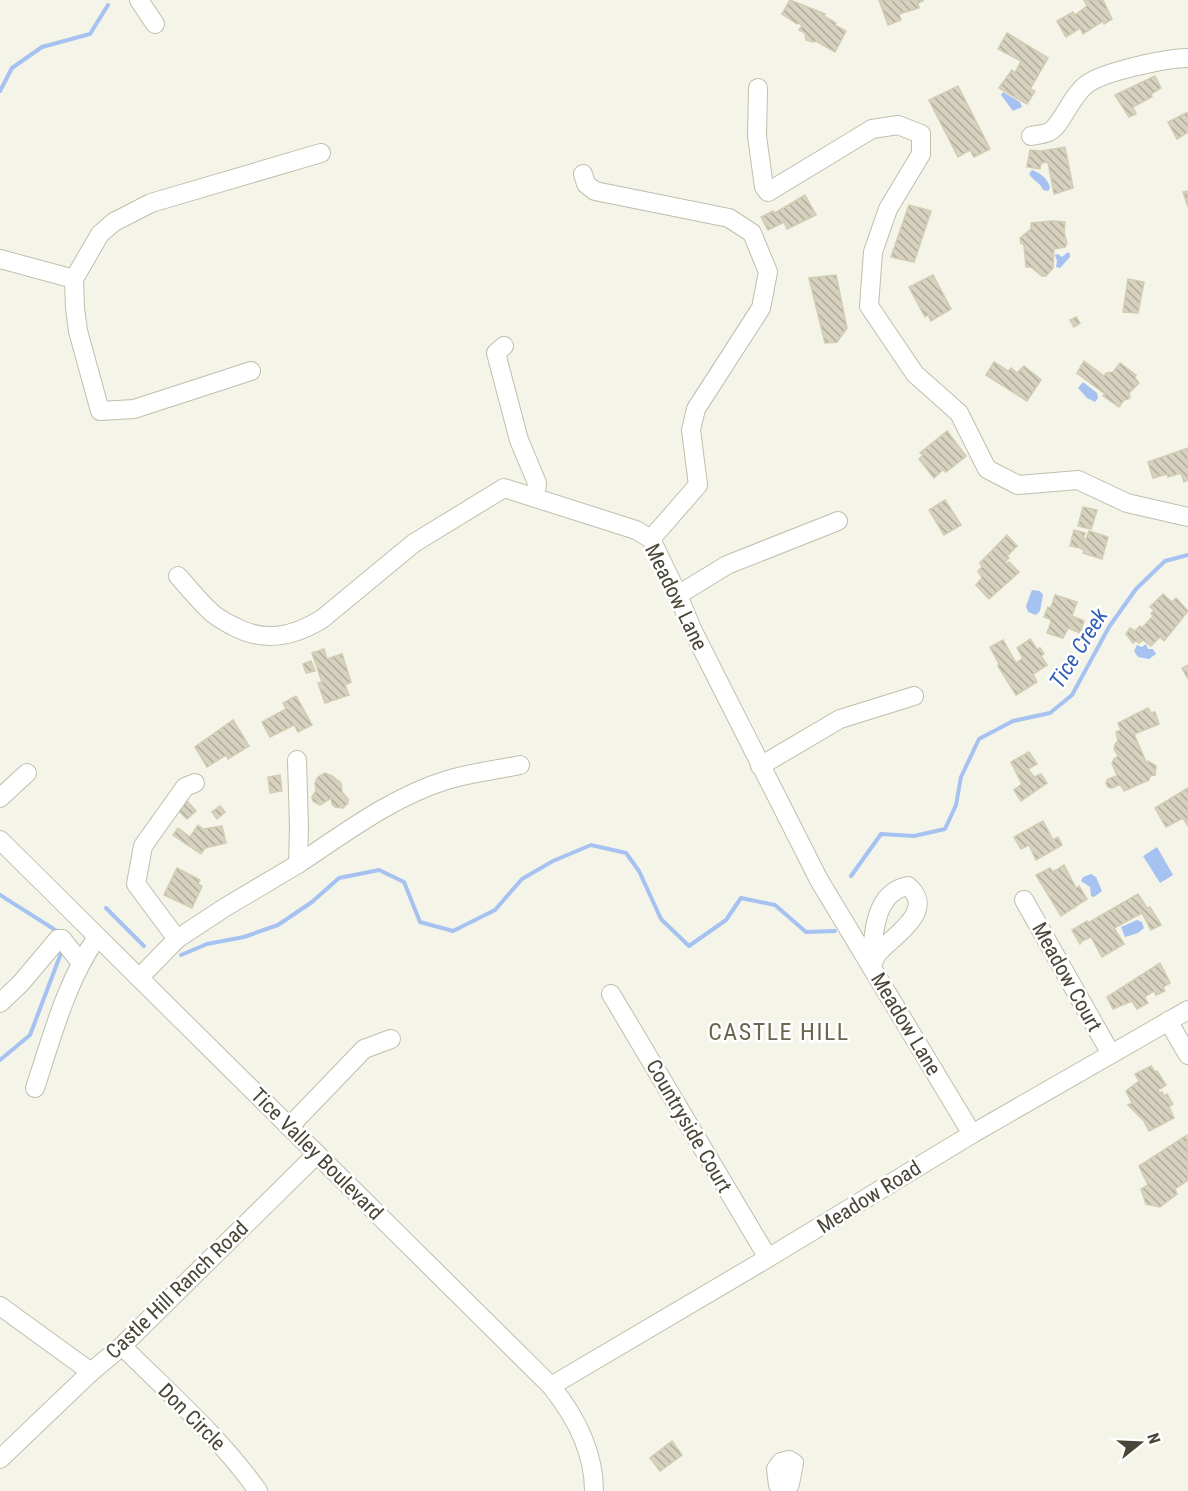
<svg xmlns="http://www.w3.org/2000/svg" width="1188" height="1491" viewBox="0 0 1188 1491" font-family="'Roboto Condensed',sans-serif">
  <defs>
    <pattern id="building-back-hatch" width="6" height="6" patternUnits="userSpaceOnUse" patternTransform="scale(1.5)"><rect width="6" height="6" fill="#d6d2bf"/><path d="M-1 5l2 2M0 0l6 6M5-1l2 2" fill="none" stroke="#b0ac9c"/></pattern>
  </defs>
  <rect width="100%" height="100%" fill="#f5f4e9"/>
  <g fill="#a6c2f1">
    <path d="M1003 92 1020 102 1022 107 1013 111 1001 95Z"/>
    <path d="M1032 170C1040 173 1048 178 1050 188L1048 191 1043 190C1040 182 1033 181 1029 174Z"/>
    <path d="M1068 252 1070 254V257L1060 268 1056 267 1057 261 1055 255 1058 254 1062 257Z"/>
    <path d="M1083 382 1097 393 1098 398 1095 402 1087 398 1078 388Z"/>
    <path d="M1032 590 1040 591 1043 595 1040 611 1036 615 1028 612 1026 606Z"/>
    <path d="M1146 644 1148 649H1153L1156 654 1149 659 1138 657 1134 651 1137 645 1142 647Z"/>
    <path d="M1157 847 1173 875 1160 883 1143 856Z"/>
    <path d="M1091 874 1096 877 1102 891 1094 897 1091 896 1090 887 1081 881 1083 877Z"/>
    <path d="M1137 920 1142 922 1144 928 1138 933 1125 937 1121 927Z"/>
  </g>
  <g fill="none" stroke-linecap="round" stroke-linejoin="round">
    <g stroke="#a6c2f1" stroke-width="4">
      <path d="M0 91 12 68 42 47 90 34 108 5"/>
      <path d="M851 876 881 834 914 836 945 829 956 805 961 777 979 739 1013 721 1050 713 1072 695 1109 627 1136 589 1165 561 1188 555"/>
      <path d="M0 895 60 933"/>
      <path d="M106 908 144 946"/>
      <path d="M181 955 207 944 244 937 278 925 312 902 339 878 379 870 404 882 420 922 453 931 495 910 522 879 553 861 591 845 626 853 639 871 661 919 689 946 726 920 741 898 775 905 806 932 835 931"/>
      <path d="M0 1060 30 1035 63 948"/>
    </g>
  </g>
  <g fill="url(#building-back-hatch)" stroke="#d1ccb2" stroke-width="1.5">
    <path d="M790 0 825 14 824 16 836 23 835 25 846 31 835 52 816 41 813 42 806 40 805 33 799 30 802 26 799 23 797 24 782 14Z"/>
    <path d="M879 0H923V1L918 3 919 8 899 14 901 20 888 25Z"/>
    <path d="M1084 0H1103L1112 19 1104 24 1103 21 1083 34 1080 28 1066 37 1057 21 1073 12 1075 15 1087 6Z"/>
    <path d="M1007 33 1048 58 1030 89 1035 91 1027 104 999 88 1012 70 1015 73 1021 61 998 49Z"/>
    <path d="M1155 76 1161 88 1151 94 1152 97 1133 107 1136 114 1129 117 1115 95Z"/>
    <path d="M958 86 990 149 974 157 970 150 958 157 929 100Z"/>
    <path d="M1188 112V132L1177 139 1168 122Z"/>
    <path d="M1065 147 1073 188 1054 194 1048 162 1041 163 1040 169 1027 167 1030 150 1041 151Z"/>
    <path d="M1188 191V207L1183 192Z"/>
    <path d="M805 195 816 215 787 229 784 222 768 230 761 217 773 211 775 213Z"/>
    <path d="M909 205 931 211 914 262 891 257Z"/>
    <path d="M1053 221 1065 222 1064 233 1067 243 1065 247 1054 249 1053 268 1046 276H1042L1031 267H1026L1024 245 1021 243 1020 238 1031 229V223Z"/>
    <path d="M836 275 847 328 837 342 825 343 809 278Z"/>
    <path d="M933 275 951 309 931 321 928 315 925 317 909 287Z"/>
    <path d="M1128 279 1144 282 1138 313 1123 312Z"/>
    <path d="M1076 317 1080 323 1074 327 1070 320Z"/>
    <path d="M1084 361 1104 376 1106 373 1113 372 1120 363 1136 375 1135 378 1139 383 1129 393 1130 397 1128 399 1124 400 1119 407 1103 396 1105 394 1077 373Z"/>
    <path d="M994 362 1008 371 1011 368 1017 373 1024 366 1041 380 1027 401 986 375Z"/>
    <path d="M947 431 966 456 946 472 943 470 934 478 919 459 923 455 920 453Z"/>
    <path d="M1188 448V480L1184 482 1181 473 1168 477 1167 474 1153 478 1148 462Z"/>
    <path d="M945 500 961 525 944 535 929 510Z"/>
    <path d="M1083 507 1097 510 1091 529 1078 526Z"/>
    <path d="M1074 530 1085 533 1083 539H1086L1089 531 1108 537 1102 559 1083 553 1084 550 1080 548 1070 546Z"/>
    <path d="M1007 535 1017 546 1007 556 1009 558 1005 562 1006 564 1009 562 1019 572 989 599 976 585 982 578 978 571 982 567 980 563Z"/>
    <path d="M1163 594 1172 602 1176 598 1188 611 1164 641 1160 637 1151 646 1143 640 1139 643 1136 641 1133 643 1126 634 1130 628 1135 631 1140 626 1142 628 1153 616 1151 614 1154 610 1150 607Z"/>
    <path d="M1055 595 1077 602 1072 616 1084 621 1080 633 1068 628 1063 638 1047 633 1051 622 1050 619 1044 617 1048 607 1051 608Z"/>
    <path d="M1030 639 1037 649 1040 648 1044 654 1041 656 1047 665 1033 674 1037 682 1016 695 998 666 999 664 990 647 1003 640 1016 663 1023 658 1017 648Z"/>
    <path d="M324 649 327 659 342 654 351 682 345 685 349 695 325 703 318 683 322 682 312 653Z"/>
    <path d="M311 661 315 671 306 673 303 664Z"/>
    <path d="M1188 665V679L1182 668Z"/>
    <path d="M296 696 312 725 298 732 294 725 270 737 262 722 286 709 283 703Z"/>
    <path d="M1148 708 1151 713 1155 712 1159 724 1134 734 1146 762 1148 761 1156 766 1155 775 1150 776 1149 780 1124 791 1120 784 1112 788 1108 787 1106 783 1108 779 1117 776 1112 763 1114 759 1118 756 1114 749 1115 744 1118 741 1116 732 1121 730 1118 723Z"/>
    <path d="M233 720 249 746 228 759 226 755 207 767 195 747Z"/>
    <path d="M1029 752 1037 764 1028 769 1034 777 1041 774 1047 783 1021 801 1014 790 1022 784 1011 762Z"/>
    <path d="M325 773 332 776 341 783 342 792 348 799V803L343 808 335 807 332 804 331 798 320 805 313 801 312 797 316 791 315 783 318 777Z"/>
    <path d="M280 775 282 791 270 793 268 777Z"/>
    <path d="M1188 788V826L1183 818 1166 827 1155 808Z"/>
    <path d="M187 801 196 811 187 819 178 810Z"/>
    <path d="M220 806 225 812 217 819 212 812Z"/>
    <path d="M1043 821 1053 840 1058 837 1062 845 1036 860 1029 845 1021 849 1014 837Z"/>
    <path d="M198 825 203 829 222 826 226 843 205 848 201 854 173 835 178 828 190 837Z"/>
    <path d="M1064 865 1076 888 1079 886 1087 899 1061 916 1036 875 1050 868 1053 872Z"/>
    <path d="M177 868 200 880 198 884 202 886 192 908 164 895Z"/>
    <path d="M1138 894 1147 908 1150 907 1161 925 1151 930 1142 913 1114 928 1124 944 1102 957 1091 937 1082 941 1080 944 1072 930 1087 921 1088 923Z"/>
    <path d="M1160 963 1170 983 1163 987 1165 991 1156 995 1154 991 1144 997 1148 1003 1137 1009 1132 1001 1113 1009 1107 997Z"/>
    <path d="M1151 1066 1155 1072 1157 1071 1166 1085 1158 1090 1159 1093 1162 1092 1164 1096 1167 1094 1173 1104 1169 1107 1174 1118 1149 1131 1144 1121 1128 1105 1132 1103 1126 1091 1139 1081 1135 1074Z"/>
    <path d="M1187 1135 1188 1180 1175 1189 1177 1194 1160 1207 1146 1204 1141 1189 1148 1185 1139 1166Z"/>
    <path d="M672 1441 682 1455 660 1471 650 1458Z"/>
  </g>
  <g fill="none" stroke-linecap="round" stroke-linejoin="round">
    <defs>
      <g id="minor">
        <path d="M139 0 155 24"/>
        <path d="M758 88 757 136 764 187 768 192 872 129 898 125 921 134V154L888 209 873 252 869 306 915 374 959 413 987 469 1018 485 1078 480 1127 503 1188 517"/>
        <path d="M1031 136C1037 135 1044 134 1049 132 1062 125 1071 96 1086 85 1101 72 1167 58 1188 58"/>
        <path d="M583 174 586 184 595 191 729 218 752 233 768 272 761 308 696 409 691 430 698 485 651 539"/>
        <path d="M0 259 74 279"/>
        <path d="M504 346 496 353 519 440 537 483 535 498"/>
        <path d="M251 371 134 409 100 411 78 331 75 308 74 279 100 234 114 222 151 203 321 153"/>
        <path d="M178 576C189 588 198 600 210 611 216 617 225 622 233 626 264 643 293 637 322 619L414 543 504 488 636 530 651 539 678 595 692 629 819 880 972 1134"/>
        <path d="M678 595 727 565 838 521"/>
        <path d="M760 766 840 719 914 696"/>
        <path d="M0 798 27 773"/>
        <path d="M0 840 551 1386C576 1417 594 1451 594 1491"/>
        <path d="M298 864C345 833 392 797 447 780 470 773 496 770 520 765"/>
        <path d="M908 886C936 910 896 934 881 950 876 954 874 961 871 966 873 939 873 892 908 886Z"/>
        <path d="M1024 900 1111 1054"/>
        <path d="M177 939 224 908 298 864 299 826 297 760"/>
        <path d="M139 978 177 939 136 884 143 846 185 787 195 783"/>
        <path d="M611 994 768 1258"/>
        <path d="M0 1003 21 983 58 939H62L81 963"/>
        <path d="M1168 1021 1188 1055"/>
        <path d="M35 1088C52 1037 66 982 97 937"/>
        <path d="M289 1127 364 1049 391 1039"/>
        <path d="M0 1306 91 1372 122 1346 317 1154"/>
        <path d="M122 1346C169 1393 220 1437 258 1491"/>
        <path d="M551 1386 768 1258 972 1134 1188 1010"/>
        <path d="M0 1459 91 1372"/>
        <path d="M785 1490 790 1484 794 1463 789 1460 781 1462 776 1469 778 1485 785 1491"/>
      </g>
    </defs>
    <use href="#minor" stroke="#c0beac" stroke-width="20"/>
    <use href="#minor" stroke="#fff" stroke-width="18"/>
  </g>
  <g text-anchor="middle" stroke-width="5" stroke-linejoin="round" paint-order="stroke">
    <g font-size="21" fill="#494637" stroke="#fff">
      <text transform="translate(676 597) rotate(64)" y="7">Meadow Lane</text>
      <text transform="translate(1067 977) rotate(61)" y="7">Meadow Court</text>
      <text transform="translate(906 1024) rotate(59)" y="7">Meadow Lane</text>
      <text transform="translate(689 1126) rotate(60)" y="7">Countryside Court</text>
      <text transform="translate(317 1154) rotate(45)" y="7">Tice Valley Boulevard</text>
      <text transform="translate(869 1197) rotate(-32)" y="7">Meadow Road</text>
      <text transform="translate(177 1290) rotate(-44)" y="7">Castle Hill Ranch Road</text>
      <text transform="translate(192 1417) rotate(45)" y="7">Don Circle</text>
    </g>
    <g font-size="22" font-style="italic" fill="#2f5fb6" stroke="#fff">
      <text transform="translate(1078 648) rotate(-58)" y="8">Tice Creek</text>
    </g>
    <g font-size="24" letter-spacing="1.5" fill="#6c664f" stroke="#fff">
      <text x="779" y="1040">CASTLE HILL</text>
    </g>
  </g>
  <g transform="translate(1140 1443) rotate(72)" stroke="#ffffff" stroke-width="4.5" paint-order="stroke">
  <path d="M0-4.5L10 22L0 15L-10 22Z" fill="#494637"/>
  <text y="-9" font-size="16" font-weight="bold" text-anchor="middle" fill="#494637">N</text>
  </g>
</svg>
